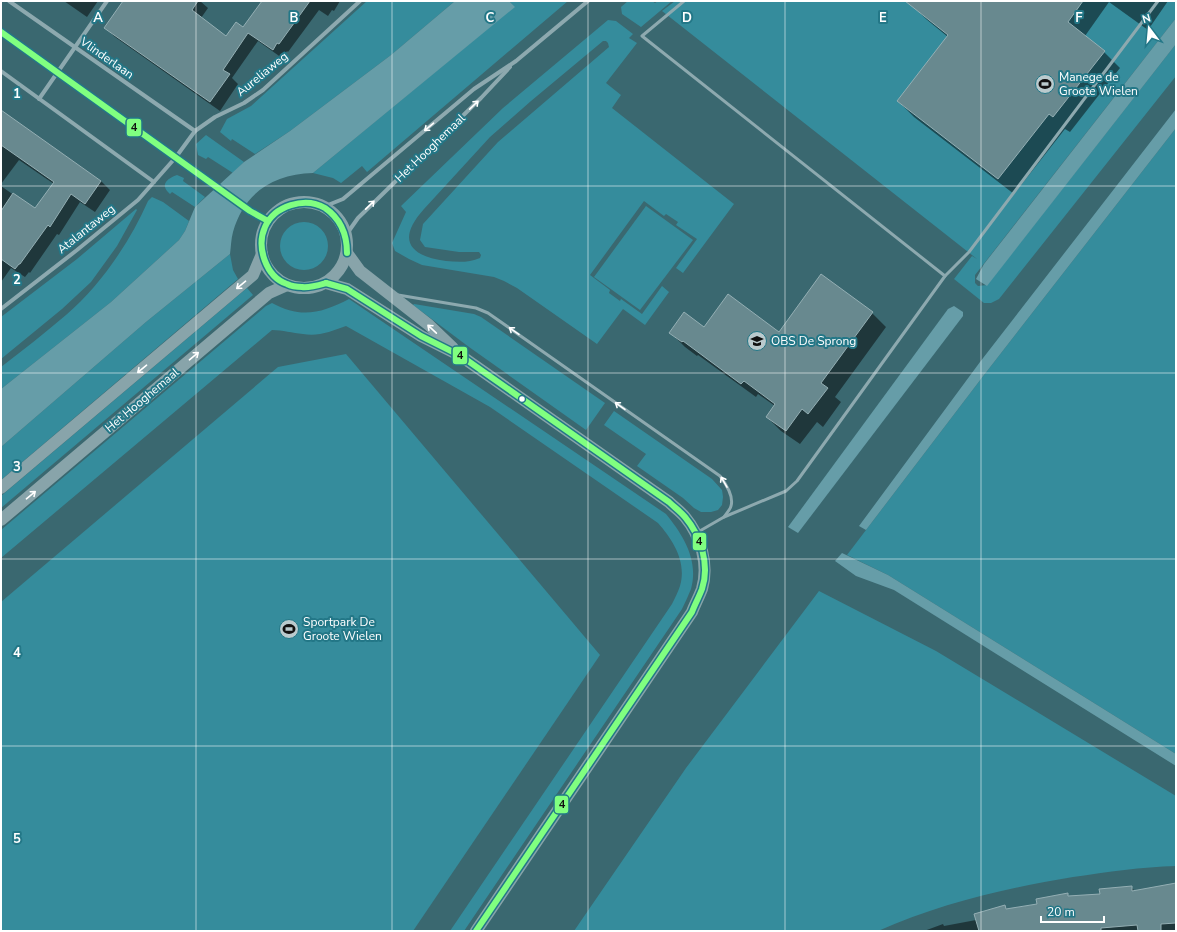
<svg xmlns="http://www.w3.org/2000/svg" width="1177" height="932" viewBox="0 0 1177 932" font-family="'Nunito Sans',sans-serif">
  <rect width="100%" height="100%" fill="#3a6870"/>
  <g fill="#358c9c" fill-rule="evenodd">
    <path d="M367 1H455L391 55 290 131 255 154 232 139 231 141 220 132 227 119 251 106Z"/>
    <path d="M509 1H568L367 172 362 166 341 183 333 178 313 173 514 7Z"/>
    <path d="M628 1H652L655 3 658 1H672L641 27 622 14 621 7Z"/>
    <path d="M675 1H1176V18L975 275V283L978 286 987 285 1176 44V76L999 299 991 303H984L954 279 972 256 977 259 662 11Z"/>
    <path d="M608 20 616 21 633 34 629 38 637 43 606 83 621 95 612 108 734 204 683 273 676 268 697 239 676 225 678 222 666 214 664 216 644 201 590 275 610 290 609 293 620 301 621 299 642 314 662 286 669 292 645 325 623 309 597 344 517 288 504 281 494 277 422 265 409 259 395 251 392 243 406 212 401 206 503 108ZM603 41H606L608 43 609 47 498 142 423 224 420 240 425 247 459 252H479L481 255 480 258C469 263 457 262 446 261 408 256 397 239 424 209L490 137 531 101Z"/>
    <path d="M1176 128V754L888 575 847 555 984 375Z"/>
    <path d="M206 135 244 162 233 173 208 157 206 159 198 155 196 144Z"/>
    <path d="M177 175 184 178 183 181 205 197 195 207 172 192 170 194C160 185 166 179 177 175Z"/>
    <path d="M152 197 163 202 189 221 185 231 179 240 111 302 1 389V367C23 350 45 333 66 315 100 286 130 242 148 201Z"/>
    <path d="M646 206 693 240 640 310 594 277Z"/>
    <path d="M136 209 137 210 117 246 91 282 62 309 1 359V317L77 259Z"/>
    <circle cx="304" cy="246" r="24"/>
    <path d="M230 254 233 270 238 279 1 480V447L146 322Z"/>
    <path d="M247 288 253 295 1 508V496Z"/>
    <path d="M349 299 666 514C683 535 699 560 691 589 688 596 685 603 682 609L464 931H450L672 604C675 598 678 592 680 586 687 562 673 540 658 523L490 407 346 326C332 331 318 337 303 334 292 333 283 330 272 330L1 558V530L266 306 272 303C301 319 322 313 349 299Z"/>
    <path d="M414 304 474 314 481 317 605 403 586 430 469 347 413 305Z"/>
    <path d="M346 354 600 655 413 931H1V602L278 367Z"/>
    <path d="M614 411 712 479 722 490 723 497 722 505 718 510 711 512H701L694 508 683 498 637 466 646 454 604 425Z"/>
    <path d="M819 591 936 651 1176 796V866C1141 867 1108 872 1073 877 1006 888 941 903 878 931H574L686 768Z"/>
  </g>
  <g fill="#669da8">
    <path d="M455 1H509L515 7 313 173C273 174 244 193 233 232 231 239 231 247 230 254L146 322 1 447V389L111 302 179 240 185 231 195 207 244 162 290 131 391 55Z"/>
    <path d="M1176 18V44L987 286 976 279 984 264Z"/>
    <path d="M1176 109V128L984 375 866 530 859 526 980 362Z"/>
    <path d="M954 306 963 312V316L798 533 788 527 948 309Z"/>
    <path d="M842 553 888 575 1176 754V766L894 590 856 576 835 561Z"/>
  </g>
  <g fill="#0007">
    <path d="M64 1H98L87 17Z"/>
    <path d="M134 1H200L208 8 201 18 226 37 243 29 263 1H340L334 11 332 10 328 16 319 10 288 52 287 51 282 58 258 41 232 78 238 84 220 111 115 37 106 28Z"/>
    <path d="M912 1H1168L1148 30 1109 2 1085 36 1104 52 1120 68 1070 132 1065 129 1014 194 914 117 898 101 948 37 926 19 910 3Z"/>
    <path d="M1 111 101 181 110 190 95 212 80 202 59 235 57 234 30 273 29 272 25 277 11 268 1 282V186L35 210 54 184 19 160 1 184Z"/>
    <path d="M872 313 886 327 835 397 841 402 823 427 817 422 800 444 781 431 767 417 775 406 758 394 756 397 698 355 697 356 685 347 671 333 704 328 779 333Z"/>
    <path d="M1165 885H1176V931H924L943 924 944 926 976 920 1004 906 1008 910 1038 904 1067 894 1070 897 1101 895 1131 887 1136 892 1165 886Z"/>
  </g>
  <g fill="#68898f" stroke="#94afb4">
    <path d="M123 1H198L192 10 226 36 236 22 243 27 262 1H310L279 44 277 43 273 50 248 33 223 70 230 74 210 102 104 28Z"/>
    <path d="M905 1H1083L1068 22 1105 51 1053 117 1049 114 998 179 897 101 948 35Z"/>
    <path d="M1 110 101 181 85 204 71 194 50 227 48 225 20 264H19L15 269 1 259V211L13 193 35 208 54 182 1 145Z"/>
    <path d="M821 274 873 312 821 383 828 388 808 414 802 409 786 431 766 417 775 404 744 381 741 384 683 341 682 342 669 333 684 312 704 327 728 294 779 332Z"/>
    <path d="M1176 883V923L1161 924V931H1138L1137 925 1101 928V931H979L974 914 1005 905 1006 909 1037 904 1036 899 1068 893V896L1100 894 1099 889 1132 886V891Z"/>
  </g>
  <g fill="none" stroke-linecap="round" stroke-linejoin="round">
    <g stroke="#8da9af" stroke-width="3">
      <path d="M684 1 642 36 945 276 797 481 786 491 724 517 698 532"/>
      <path d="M945 276 969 252 1158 1"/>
      <path d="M398 295 476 308 488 313 720 476C726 484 734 496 731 506 730 510 726 514 724 517"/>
    </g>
    <g stroke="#8da9af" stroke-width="4">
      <path d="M9 1 195 131"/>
      <path d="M1 32 250 211 268 221"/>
      <path d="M1 71 154 182"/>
      <path d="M39 99 107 1"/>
      <path d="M323 207 343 199 474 89 516 61 588 1"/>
      <path d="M346 235 358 218 481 98 510 67"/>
      <path d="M1 309 77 250 138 200 176 157 195 131 215 117 244 103 263 90 360 1"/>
    </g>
    <g stroke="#88a4aa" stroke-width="12">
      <circle cx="304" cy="245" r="43"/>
      <path d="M347 253 360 271 429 325 453 348"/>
      <path d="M326 283 347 289 421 336 461 356 669 502C674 507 680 511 685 517 701 536 709 565 702 589 699 597 695 604 692 612L476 931"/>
      <path d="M1 488 253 275 262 254"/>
      <path d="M1 520 269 293 287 285"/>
    </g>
    <defs>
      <g id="bus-1">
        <path d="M1 32 250 211 268 221"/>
        <path d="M326 283 347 289 421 336 461 356 669 502C674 507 680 511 685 517 701 536 710 565 702 589 699 597 695 604 692 612L476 931"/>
        <path d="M326 283C319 285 309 288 302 287 297 287 291 286 287 284 266 277 256 247 265 227 274 206 305 196 325 208 341 219 347 234 347 253"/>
      </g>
    </defs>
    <use href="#bus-1" stroke="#237787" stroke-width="9"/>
    <use href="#bus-1" stroke="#80ff80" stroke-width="6"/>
  </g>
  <defs><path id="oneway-shaft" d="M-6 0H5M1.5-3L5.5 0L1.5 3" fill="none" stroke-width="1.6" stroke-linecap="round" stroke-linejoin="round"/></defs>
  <g stroke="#fff">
    <use href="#oneway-shaft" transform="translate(474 105) rotate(-44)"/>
    <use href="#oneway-shaft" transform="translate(429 127) rotate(140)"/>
    <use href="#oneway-shaft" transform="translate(370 205) rotate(-44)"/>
    <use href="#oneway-shaft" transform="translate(241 285) rotate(140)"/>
    <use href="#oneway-shaft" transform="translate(432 329) rotate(-137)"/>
    <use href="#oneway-shaft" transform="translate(514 331) rotate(-145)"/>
    <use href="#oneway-shaft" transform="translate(194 356) rotate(-40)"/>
    <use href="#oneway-shaft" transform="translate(142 369) rotate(140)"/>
    <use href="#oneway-shaft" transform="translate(620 406) rotate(-145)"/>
    <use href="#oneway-shaft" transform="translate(724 482) rotate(-120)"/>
    <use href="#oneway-shaft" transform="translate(31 495) rotate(-40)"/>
  </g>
  <path fill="none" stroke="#fff" stroke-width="1" stroke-opacity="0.55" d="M196 1V931M392 1V931M588 1V931M785 1V931M981 1V931M1 186H1176M1 373H1176M1 559H1176M1 746H1176"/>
  <defs>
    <symbol id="stadium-disc" viewBox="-11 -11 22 22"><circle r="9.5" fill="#bacacd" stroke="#237787"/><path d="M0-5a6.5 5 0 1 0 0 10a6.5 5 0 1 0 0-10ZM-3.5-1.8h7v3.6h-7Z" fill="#111"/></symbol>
    <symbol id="school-disc" viewBox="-11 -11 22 22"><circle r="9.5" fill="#bacacd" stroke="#237787"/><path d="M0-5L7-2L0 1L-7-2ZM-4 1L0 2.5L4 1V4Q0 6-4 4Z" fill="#111"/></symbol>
  </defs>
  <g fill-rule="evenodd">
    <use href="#stadium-disc" x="1034" y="73" width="22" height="22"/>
    <use href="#school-disc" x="746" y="330" width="22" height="22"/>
    <use href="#stadium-disc" x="278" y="618" width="22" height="22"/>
  </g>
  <circle fill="#fff" stroke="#237787" stroke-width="1.5" cx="522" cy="399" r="3.5"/>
  <g text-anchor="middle" stroke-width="4" stroke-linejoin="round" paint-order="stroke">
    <g font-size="12" fill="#fff" stroke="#237787">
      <text transform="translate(107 58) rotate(35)" y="4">Vlinderlaan</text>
      <text transform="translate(262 74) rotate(-39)" y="4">Aureliaweg</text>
      <text transform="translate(430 148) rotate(-44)" y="4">Het Hooghemaal</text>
      <text transform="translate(86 229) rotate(-39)" y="4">Atalantaweg</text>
      <text transform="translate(142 400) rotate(-40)" y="4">Het Hooghemaal</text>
    </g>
    <g font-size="12" fill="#fff" stroke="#237787" text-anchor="start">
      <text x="1059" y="81">Manege de<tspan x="1059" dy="14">Groote Wielen</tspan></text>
      <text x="771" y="345">OBS De Sprong</text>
      <text x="303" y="626">Sportpark De<tspan x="303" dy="14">Groote Wielen</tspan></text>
    </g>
  </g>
  <g font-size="13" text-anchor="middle" font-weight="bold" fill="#fff" stroke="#237787" stroke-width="4" stroke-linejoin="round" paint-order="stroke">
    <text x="98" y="22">A</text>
    <text x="294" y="22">B</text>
    <text x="490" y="22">C</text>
    <text x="687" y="22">D</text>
    <text x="883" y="22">E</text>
    <text x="1079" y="22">F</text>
    <text x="17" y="98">1</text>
    <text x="17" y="284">2</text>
    <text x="17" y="471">3</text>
    <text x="17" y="657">4</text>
    <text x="17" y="843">5</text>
  </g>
  <g stroke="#237787" stroke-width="1.5">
    <rect x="126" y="118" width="16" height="19" rx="4" fill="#80ff80"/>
    <rect x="452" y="346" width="16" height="19" rx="4" fill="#80ff80"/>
    <rect x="692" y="532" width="15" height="19" rx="4" fill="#80ff80"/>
    <rect x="554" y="795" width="15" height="19" rx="4" fill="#80ff80"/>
  </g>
  <g font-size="11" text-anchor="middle" font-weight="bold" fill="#111">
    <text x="134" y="131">4</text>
    <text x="460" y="359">4</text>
    <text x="699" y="545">4</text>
    <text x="562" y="808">4</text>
  </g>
  <rect width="1177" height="932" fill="none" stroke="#ffffff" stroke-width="4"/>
  <g transform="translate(1149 28) rotate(344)" stroke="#237787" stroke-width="3" paint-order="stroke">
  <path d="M0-3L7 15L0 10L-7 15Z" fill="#ffffff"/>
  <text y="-6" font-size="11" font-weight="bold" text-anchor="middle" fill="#ffffff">N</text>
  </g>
  <path d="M1041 916v6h63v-6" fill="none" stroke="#ffffff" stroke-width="2"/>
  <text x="1047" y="916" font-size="12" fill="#ffffff" stroke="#237787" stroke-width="3" paint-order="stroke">20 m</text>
</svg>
